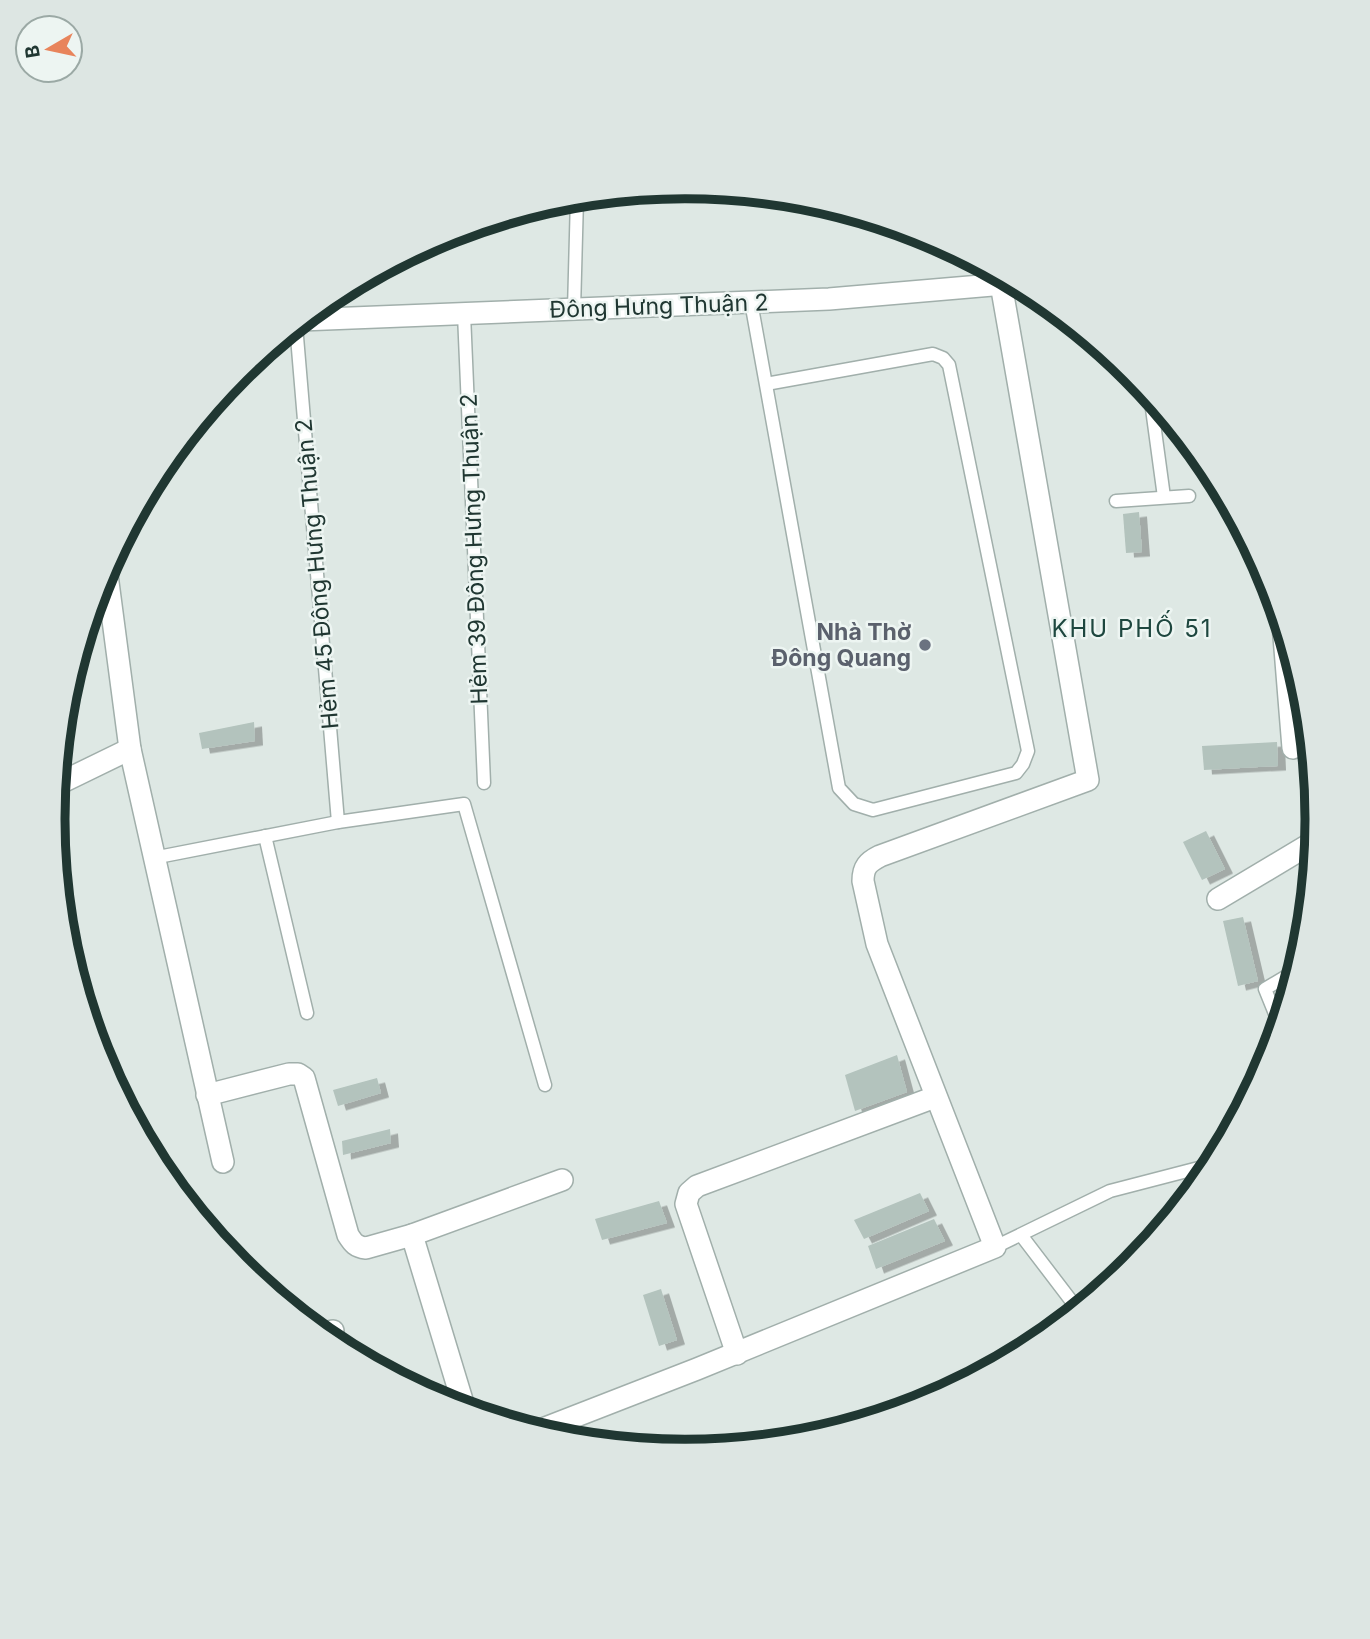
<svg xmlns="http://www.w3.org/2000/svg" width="1370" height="1639" viewBox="0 0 1370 1639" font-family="Inter,sans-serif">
  <defs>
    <filter id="shadow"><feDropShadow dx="8" dy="4.5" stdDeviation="0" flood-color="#0004"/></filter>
  </defs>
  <rect width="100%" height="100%" fill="#dee8e4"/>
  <g fill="#b3c3bd" filter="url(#shadow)">
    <path d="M1170 421H1172L1186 437 1170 439Z"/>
    <path d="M1139 512 1142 552 1126 553 1123 514Z"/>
    <path d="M254 722 255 741 202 749 199 733Z"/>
    <path d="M1277 742 1278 766 1204 770 1202 746Z"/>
    <path d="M1206 831 1225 869 1202 880 1183 842Z"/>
    <path d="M1243 917 1258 981 1238 986 1223 921Z"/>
    <path d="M897 1055 907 1092 855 1111 845 1075Z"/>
    <path d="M377 1078 381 1093 338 1106 333 1090Z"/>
    <path d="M390 1129 391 1143 343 1155 342 1141Z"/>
    <path d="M920 1193 929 1211 864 1239 854 1220Z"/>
    <path d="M659 1201 667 1223 602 1240 595 1219Z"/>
    <path d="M934 1219 945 1241 876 1269 868 1246Z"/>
    <path d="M661 1289 677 1340 659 1346 643 1295Z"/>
  </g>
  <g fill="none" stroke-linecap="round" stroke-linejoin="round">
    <defs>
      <g id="lane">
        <path d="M751 302 839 788 854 804 873 810 1016 773 1023 764 1028 751 949 365 943 358 933 354 766 384"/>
        <path d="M574 310 577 198"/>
        <path d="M464 314 484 783"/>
        <path d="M296 325 338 822"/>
        <path d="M1150 394 1164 497"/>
        <path d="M1116 501 1189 496"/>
        <path d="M265 836 307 1013"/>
        <path d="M153 858 338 822 464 804 545 1085"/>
        <path d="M1280 1026 1265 989 1297 970"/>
        <path d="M1021 1235 1079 1311"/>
        <path d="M995 1247 1110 1191 1214 1164"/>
      </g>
      <g id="street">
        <path d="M301 320 829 299 1016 283"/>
        <path d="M106 567 130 749 223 1162"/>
        <path d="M1283 624 1293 748"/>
        <path d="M56 785 130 749"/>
        <path d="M1218 899 1310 844 1315 843"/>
        <path d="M207 1095 289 1074H298L304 1078 348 1235C353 1243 356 1247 366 1248L412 1235 562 1180"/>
        <path d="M412 1235 465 1410"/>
        <path d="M320 1334 333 1331"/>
        <path d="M737 1354 686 1204 689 1193 697 1186 935 1097"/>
        <path d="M535 1432 697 1369 995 1247 877 944 863 881C863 867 868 862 880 856L1088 780 1001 284"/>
      </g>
    </defs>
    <use href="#lane" stroke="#a1afab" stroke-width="15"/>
    <use href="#street" stroke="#a1afab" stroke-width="24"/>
    <use href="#lane" stroke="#fff" stroke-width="12"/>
    <use href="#street" stroke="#fff" stroke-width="21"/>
  </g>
  <circle fill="#6b7280" stroke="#edf5f2" stroke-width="2.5" cx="925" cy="645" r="7"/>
  <g text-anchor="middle" stroke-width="5" stroke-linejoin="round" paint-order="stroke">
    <g font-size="23" fill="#203732" stroke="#edf5f2">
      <text transform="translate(659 306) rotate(-2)" y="8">Đông Hưng Thuận 2</text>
      <text transform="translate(474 549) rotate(-92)" y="8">Hẻm 39 Đông Hưng Thuận 2</text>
      <text transform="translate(317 574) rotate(-95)" y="8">Hẻm 45 Đông Hưng Thuận 2</text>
    </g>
    <g font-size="23" font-weight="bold" fill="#5b616d" stroke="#edf5f2" text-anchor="end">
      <text x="911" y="640">Nhà Thờ<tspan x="911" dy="26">Đông Quang</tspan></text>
    </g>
    <g font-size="24" letter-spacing="2" fill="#1e473f" stroke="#edf5f2">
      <text x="1132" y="637">KHU PHỐ 51</text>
    </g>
  </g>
  <path d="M0 0H1370V1639H0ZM65 819a620 620 0 1 1 1240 0a620 620 0 1 1-1240 0Z" fill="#dde6e3" fill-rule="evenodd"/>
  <path fill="none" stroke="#203732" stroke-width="9" d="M65 819a620 620 0 1 1 1240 0a620 620 0 1 1-1240 0Z"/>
  <g transform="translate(49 49) rotate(261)"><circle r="33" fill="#edf5f2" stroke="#9ba9a5" stroke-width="2"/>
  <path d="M0-5L12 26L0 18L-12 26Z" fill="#e8845b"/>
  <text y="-10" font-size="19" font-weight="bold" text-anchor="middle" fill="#203732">B</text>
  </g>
</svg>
